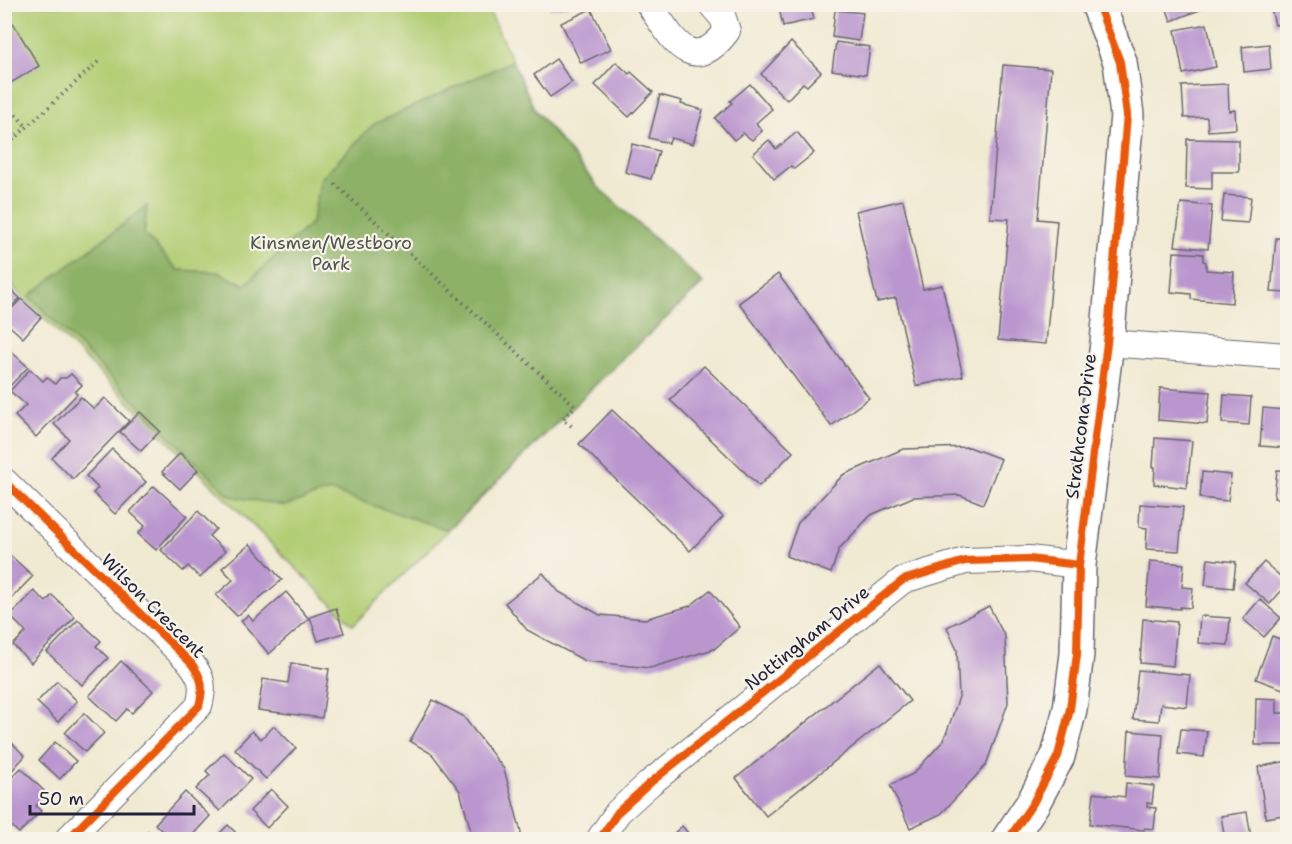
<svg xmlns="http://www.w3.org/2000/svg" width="1292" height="844" viewBox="0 0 1292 844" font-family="'Shantell Sans',sans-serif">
  <rect width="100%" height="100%" fill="#f7f3e8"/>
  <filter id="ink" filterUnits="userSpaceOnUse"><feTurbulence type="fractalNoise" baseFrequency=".0167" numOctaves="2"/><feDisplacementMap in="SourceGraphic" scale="12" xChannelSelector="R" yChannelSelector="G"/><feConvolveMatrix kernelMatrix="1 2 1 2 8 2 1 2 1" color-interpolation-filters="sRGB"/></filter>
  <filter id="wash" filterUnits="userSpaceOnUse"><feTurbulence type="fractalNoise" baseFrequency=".008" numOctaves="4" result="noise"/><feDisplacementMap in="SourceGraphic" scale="24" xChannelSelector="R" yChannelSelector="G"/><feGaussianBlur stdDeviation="1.35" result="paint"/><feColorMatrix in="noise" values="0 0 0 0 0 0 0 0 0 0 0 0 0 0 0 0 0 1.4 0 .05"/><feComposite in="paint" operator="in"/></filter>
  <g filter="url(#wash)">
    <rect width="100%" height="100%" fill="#f1ead3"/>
    <path fill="#b2ce75" stroke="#6a7858" stroke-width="1.5" d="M486 4 535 110 598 187 703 283 591 389 353 625 5 279V5Z"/>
    <path fill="#8db166" stroke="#586a50" stroke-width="1.5" d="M512 61 535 110 598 187 703 283 591 389 448 530 329 491 285 506 230 496 29 296 147 206 144 234 178 270 218 272 245 285 312 222 321 178 374 124Z"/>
    <g id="blocks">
      <g fill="#ba96cf">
        <path d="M549 4H570V6L550 9Z"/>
        <path d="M778 4H810L814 19 783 26Z"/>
        <path d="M1165 4H1204L1205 8 1171 21Z"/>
        <path d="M1270 4H1288V22L1275 25Z"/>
        <path d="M591 9 611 49 581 63 561 23Z"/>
        <path d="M835 10 863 13 859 41 832 37Z"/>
        <path d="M13 23 39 66 4 87V28Z"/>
        <path d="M1207 24 1216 67 1183 74 1175 30Z"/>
        <path d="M791 42 821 72 807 86 803 83 787 100 761 74Z"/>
        <path d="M836 42 870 47 866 75 832 70Z"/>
        <path d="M1269 44 1271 69 1244 72 1242 47Z"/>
        <path d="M556 59 572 82 550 97 534 75Z"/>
        <path d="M616 62 629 74 631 72 653 92 629 117 595 85Z"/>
        <path d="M1003 65 1051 69 1038 219 1057 221 1046 344 998 340 1009 219 990 218Z"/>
        <path d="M750 84 772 109 756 123 762 131 752 140 743 133 734 140 715 118 732 103 730 101Z"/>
        <path d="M1228 84 1229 111 1235 110 1236 129 1208 131 1207 117 1184 118 1182 86Z"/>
        <path d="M660 95 682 101 681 104 703 110 693 144 671 138 669 143 649 138Z"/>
        <path d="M797 132 814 153 794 169 791 166 774 179 753 154 769 140 776 149Z"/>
        <path d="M1187 139 1239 140V172H1212V189L1186 188Z"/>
        <path d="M632 144 659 151 651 179 625 172Z"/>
        <path d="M1224 195 1251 197 1248 223 1221 221Z"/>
        <path d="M903 200 923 289 942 285 963 376 916 386 896 298 877 302 856 211Z"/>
        <path d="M1181 203 1212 206 1208 249 1175 246Z"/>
        <path d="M1276 238 1288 239V293L1271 292Z"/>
        <path d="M1174 252 1203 254V261L1206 262V270L1234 272 1232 303 1191 299V294L1171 292Z"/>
        <path d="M778 274 869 398 831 426 739 303Z"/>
        <path d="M4 283 20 298 4 314Z"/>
        <path d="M21 299 41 317 23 338 4 321V317Z"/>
        <path d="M4 345 28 367 4 392Z"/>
        <path d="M704 366 793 452 759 486 670 400Z"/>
        <path d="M30 369 43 381 47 377 55 384 60 378H66L71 374 82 385 75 392 77 394 36 437 15 416 26 405 10 391Z"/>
        <path d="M1160 388 1210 392 1207 424 1158 420Z"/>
        <path d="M1224 395 1251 397 1249 425 1222 423Z"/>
        <path d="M81 397 94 409 105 398 129 421 73 479 52 458 69 439 54 424Z"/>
        <path d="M1263 408 1285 410 1288 411V448L1260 446Z"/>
        <path d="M612 410 723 517 690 551 579 444Z"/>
        <path d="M140 412 160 431 141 451 120 432Z"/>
        <path d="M1155 438 1192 441 1187 488 1154 484 1155 467H1153Z"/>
        <path d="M969 447 1001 459 983 504 960 495 913 497 871 515 839 549 831 573 786 556 798 523 843 475 903 449Z"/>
        <path d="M112 449 146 482 115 514 93 493 98 488 86 476Z"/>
        <path d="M180 453 198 470 180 489 162 472Z"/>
        <path d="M1277 470 1288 471V499L1274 498Z"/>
        <path d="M1202 472 1231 475 1228 501 1200 498Z"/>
        <path d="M154 486 187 516 156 550 138 534 145 526 130 512Z"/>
        <path d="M1140 504 1183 507 1179 551 1146 549 1147 528 1139 527Z"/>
        <path d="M198 511 216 529 209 536 225 551 200 578 188 566 183 571 161 550Z"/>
        <path d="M250 544 282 580 237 616 216 595 233 580 222 568Z"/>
        <path d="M11 556 33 576 4 606V558L7 560Z"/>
        <path d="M1208 559 1236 562 1233 588 1205 585Z"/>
        <path d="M1150 561 1184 564 1182 587 1193 588 1191 608 1180 607V609L1146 606Z"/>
        <path d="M1264 562 1288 583 1270 604 1245 583Z"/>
        <path d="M543 573 559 592 600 615 645 619 690 606 710 590 740 627 714 649 650 668 585 661 527 630 505 603Z"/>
        <path d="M34 591 46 602 52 595 75 617 31 663 13 645 26 632 10 616Z"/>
        <path d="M286 592 309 619 269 654 241 621 248 615 253 621Z"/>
        <path d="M1260 599 1281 618 1264 637 1243 619Z"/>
        <path d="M989 606 1005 637 1008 703 986 765 941 814 910 828 890 785 913 774 944 740 959 697 957 650 947 627Z"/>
        <path d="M336 608 344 633 318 641 310 617Z"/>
        <path d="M1200 616 1230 618 1228 645 1198 643Z"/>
        <path d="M1143 619 1177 622 1173 666 1140 663Z"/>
        <path d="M78 620 101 641 96 646 108 658 82 685 47 652Z"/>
        <path d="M1272 636 1288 642V691L1256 679Z"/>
        <path d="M121 661 153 691 132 713 127 709 116 721 89 696Z"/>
        <path d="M291 663 329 669 322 718 258 710 263 679 288 683Z"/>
        <path d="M880 663 910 701 766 816 736 778Z"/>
        <path d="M1138 670 1190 675 1187 707 1161 704 1159 721 1133 719Z"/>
        <path d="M57 681 77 701 58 722 37 702Z"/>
        <path d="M1256 698 1277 699V713H1288V745H1255Z"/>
        <path d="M433 700 463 716 504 769 521 832 520 840H472V835L460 791 432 754 410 741Z"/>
        <path d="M84 713 104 733 85 752 65 733Z"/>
        <path d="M274 726 296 748 266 779 235 749 252 731 261 739Z"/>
        <path d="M1181 729 1207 731 1204 757 1178 754Z"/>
        <path d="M1129 731 1163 734 1160 779 1126 776Z"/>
        <path d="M5 736 25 756 5 778Z"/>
        <path d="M55 742 76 761 60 779 39 760Z"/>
        <path d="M224 753 251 779 220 811 196 789 210 775 206 771Z"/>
        <path d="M1288 761V814L1266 818 1258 767Z"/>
        <path d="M21 768 47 794 36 806 41 811 19 833 4 819V785Z"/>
        <path d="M1126 783 1154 786 1152 804 1147 803V807L1156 808 1154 829 1145 828 1144 830 1090 824 1094 793 1125 797Z"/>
        <path d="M271 789 288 806 267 828 250 811Z"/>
        <path d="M185 792 210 816 188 840H171L155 824Z"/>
        <path d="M1247 812 1251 837 1225 840 1221 816Z"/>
        <path d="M228 825 243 840H213Z"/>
        <path d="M682 826 694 840H667Z"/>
        <path d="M148 831 156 840H140Z"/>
      </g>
    </g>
  </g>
  <g filter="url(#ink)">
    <use href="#blocks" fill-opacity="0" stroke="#6a6870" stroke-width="1.5"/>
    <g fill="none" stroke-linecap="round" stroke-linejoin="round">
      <defs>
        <g id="minor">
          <path d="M649 4C671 36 691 79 727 31L723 18 711 4"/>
          <path d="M1107 343 1288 356"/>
          <path d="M4 481 191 663C203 679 204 687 199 706L67 840"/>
          <path d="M599 840 618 812 650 783 903 580 965 561 1029 559 1079 565"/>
        </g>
        <path id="tertiary" d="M1008 840 1033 803 1058 756 1070 709 1077 654 1079 565 1107 343 1127 115 1120 62 1098 4"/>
      </defs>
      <use href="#minor" stroke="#6a6870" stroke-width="28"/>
      <use href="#tertiary" stroke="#6a6870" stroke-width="36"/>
      <g stroke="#6a6870" stroke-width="4" stroke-dasharray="1.5 4.5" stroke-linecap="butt">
        <path d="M4 101 27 127"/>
        <path d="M4 148 99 61"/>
        <path d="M335 184 575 406 563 419 574 428"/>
      </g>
      <use href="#minor" stroke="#fff" stroke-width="26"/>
      <use href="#tertiary" stroke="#fff" stroke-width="33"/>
      <defs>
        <g id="cycleway">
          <path d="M4 481 191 663C203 679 204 687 199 706L67 840"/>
          <path d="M599 840 618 812 650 783 903 580 965 561 1029 559 1079 565"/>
          <path d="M1008 840 1033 803 1058 756 1070 709 1077 654 1079 565 1107 343 1127 115 1120 62 1098 4"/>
        </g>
      </defs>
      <use href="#cycleway" stroke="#f7f3e8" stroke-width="11"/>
      <use href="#cycleway" stroke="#e8590c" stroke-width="8"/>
    </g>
  </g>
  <g text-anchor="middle" stroke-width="4.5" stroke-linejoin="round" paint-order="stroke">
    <g font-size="18" fill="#4d564c" stroke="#f7f3e8">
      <text x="331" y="249">Kinsmen/Westboro<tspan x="331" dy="21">Park</tspan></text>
    </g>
    <g font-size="18" fill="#22223b" stroke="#f7f3e8">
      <text transform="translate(1081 426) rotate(-83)" y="6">Strathcona Drive</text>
      <text transform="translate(153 606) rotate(45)" y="6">Wilson Crescent</text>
      <text transform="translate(807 638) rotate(-39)" y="6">Nottingham Drive</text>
    </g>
  </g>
  <rect width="1292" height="844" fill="none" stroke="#f7f3e8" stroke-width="24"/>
  <path d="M30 805v9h164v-9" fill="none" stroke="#22223b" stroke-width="3"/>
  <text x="39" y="805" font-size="18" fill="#22223b" stroke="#f7f3e8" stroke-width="4.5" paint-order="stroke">50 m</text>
</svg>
